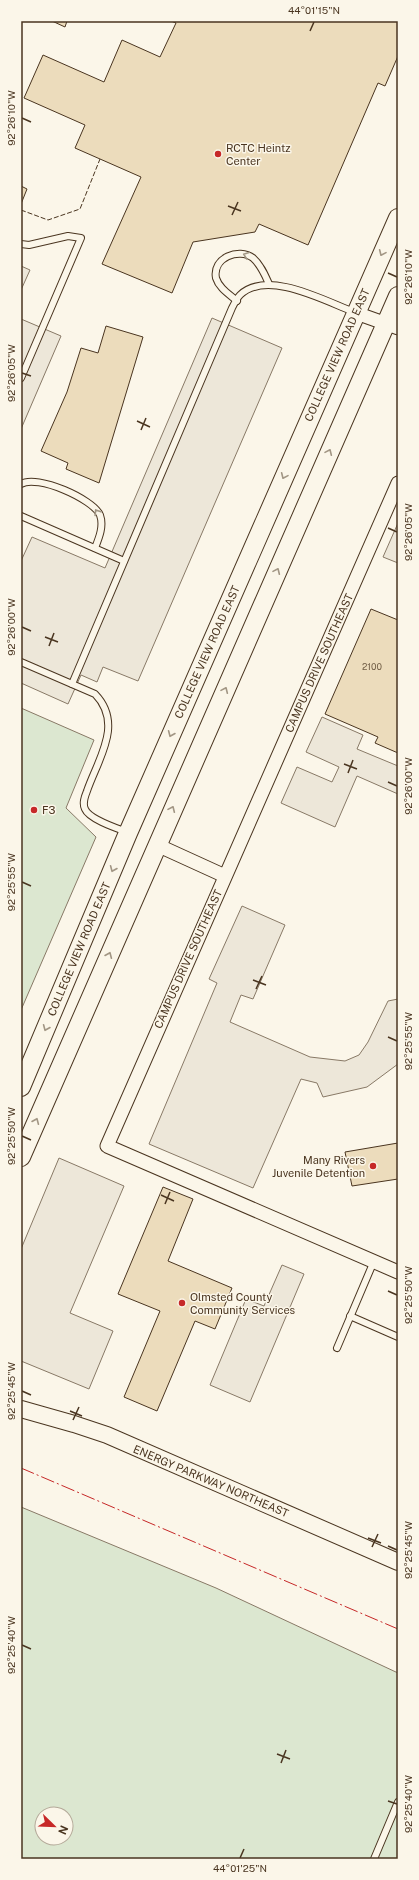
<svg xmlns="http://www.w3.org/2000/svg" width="419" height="1880" viewBox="0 0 419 1880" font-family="'Public Sans',sans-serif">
  <rect width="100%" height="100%" fill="#fbf6e9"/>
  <g fill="#dce7d0" stroke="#887966" fill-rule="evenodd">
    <path d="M21 708 94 740 66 808 96 837 21 1010Z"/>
    <path d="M21 1507 216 1588 398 1673V1859H21ZM42 1814H66V1838H42Z"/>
  </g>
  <g fill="#ede7d9" stroke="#887966">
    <path d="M21 266 30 270 21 290Z"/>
    <path d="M212 318 282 348 138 681 103 667 97 682 81 675 68 704 21 683V561L32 537 105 568Z"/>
    <path d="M21 319 61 336 21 429Z"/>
    <path d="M398 523V563L383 557Z"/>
    <path d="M322 717 363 735 357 749 398 766V794L357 776 335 827 281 803 297 767 332 782 339 767 306 752Z"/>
    <path d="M242 906 285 925 253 999 241 995 230 1022 310 1057 345 1061 359 1055 368 1042 388 1001 398 999V1064L367 1087 323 1097 317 1083 301 1079 253 1188 149 1144 217 983 209 979Z"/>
    <path d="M59 1158 124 1186 70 1313 113 1331 89 1389 21 1361V1249Z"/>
    <path d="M282 1265 304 1274 250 1402 210 1385 246 1299 264 1306Z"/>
  </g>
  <g fill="#ecdcbc" stroke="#4a3520">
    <path d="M52 21H67L65 27Z"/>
    <path d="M171 21H398V56L385 86 378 83 308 245 259 224 255 232 193 242 172 293 102 264 141 177 75 148 85 125 24 98 43 55 104 82 122 40 160 57 176 23Z"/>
    <path d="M21 186 27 189 21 204Z"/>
    <path d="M106 326 143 337 99 483 66 469 68 463 41 451 67 392 81 348 98 353Z"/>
    <path d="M371 609 398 620V753L375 743 378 737 325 714Z"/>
    <path d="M398 1143V1179L352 1186 345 1152Z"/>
    <path d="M163 1187 193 1199 168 1261 232 1288 215 1329 195 1321 157 1411 124 1397 160 1311 118 1294Z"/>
  </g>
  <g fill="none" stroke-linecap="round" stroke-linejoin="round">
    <defs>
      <g id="service">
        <path d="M21 244 29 245 68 236 81 238 21 378"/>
        <path d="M237 301C229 294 219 288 216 278 212 258 239 247 253 258 261 265 265 275 269 284"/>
        <path d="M21 484C37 474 93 499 100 515 104 526 99 538 95 548"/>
        <path d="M21 516 124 561"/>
        <path d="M21 662 95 694C124 724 98 759 87 791 85 796 82 803 85 809 89 819 116 828 127 832"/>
        <path d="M72 684 232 308C234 304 237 298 240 295 267 269 325 301 354 312"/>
        <path d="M350 1316 398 1337"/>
        <path d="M337 1348 374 1261"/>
        <path d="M374 1859 398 1802"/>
      </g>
      <g id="minor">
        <path d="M356 313 398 328"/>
        <path d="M398 483 107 1146 398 1272"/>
        <path d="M157 845 225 876"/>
      </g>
      <path id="tertiary" d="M21 1409 74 1424 107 1435 398 1562"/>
      <g id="secondary">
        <path d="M21 1087 128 833 398 218"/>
        <path d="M21 1157 398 296"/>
      </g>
    </defs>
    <use href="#service" stroke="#4a3520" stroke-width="8"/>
    <use href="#minor" stroke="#4a3520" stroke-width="15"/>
    <use href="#tertiary" stroke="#4a3520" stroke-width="18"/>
    <use href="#secondary" stroke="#4a3520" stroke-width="20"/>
    <use href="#service" stroke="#fbf6e9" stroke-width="6"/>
    <use href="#minor" stroke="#fbf6e9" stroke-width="13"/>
    <use href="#tertiary" stroke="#fbf6e9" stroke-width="16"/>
    <use href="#secondary" stroke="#fbf6e9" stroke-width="18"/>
    <path stroke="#4a3520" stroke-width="1" stroke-dasharray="5 2" stroke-linecap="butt" d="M21 210 48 220 80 209 100 159"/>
    <path stroke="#c62828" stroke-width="1" stroke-dasharray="14 3 2 3" stroke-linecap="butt" d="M21 1468 398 1629"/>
  </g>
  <defs><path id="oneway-chevron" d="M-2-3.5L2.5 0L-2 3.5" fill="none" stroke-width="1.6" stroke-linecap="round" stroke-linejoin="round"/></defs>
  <g stroke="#a29684">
    <use href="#oneway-chevron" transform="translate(382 253) rotate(114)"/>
    <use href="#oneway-chevron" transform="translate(246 255) rotate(-160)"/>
    <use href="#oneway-chevron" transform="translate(329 452) rotate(-66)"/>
    <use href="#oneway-chevron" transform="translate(284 476) rotate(114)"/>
    <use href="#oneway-chevron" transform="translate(97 512) rotate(-122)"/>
    <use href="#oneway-chevron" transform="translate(277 571) rotate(-66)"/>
    <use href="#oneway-chevron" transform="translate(225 690) rotate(-66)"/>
    <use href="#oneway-chevron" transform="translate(171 734) rotate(113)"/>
    <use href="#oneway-chevron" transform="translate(172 809) rotate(-66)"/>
    <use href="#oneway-chevron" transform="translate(113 869) rotate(113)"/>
    <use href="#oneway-chevron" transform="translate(109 955) rotate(-67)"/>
    <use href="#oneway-chevron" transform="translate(46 1028) rotate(113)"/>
    <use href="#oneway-chevron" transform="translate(36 1121) rotate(-67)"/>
  </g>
  <path fill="none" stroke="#4a3520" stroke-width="1.5" d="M310 31 314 22M22 118 31 122M228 206 241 211M232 215 238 202M388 273 397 277M22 373 31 376M137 421 150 427M141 430 146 418M388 528 397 532M22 627 31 631M45 637 58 642M49 646 54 633M344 764 357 769M348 773 353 760M388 782 397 786M22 882 31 886M253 980 266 985M256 989 262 976M388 1037 397 1041M22 1136 31 1140M161 1195 174 1201M165 1204 170 1192M388 1291 397 1295M22 1391 31 1395M70 1411 82 1416M73 1420 79 1407M368 1538 381 1543M388 1546 397 1550M372 1547 378 1534M22 1645 31 1649M277 1754 290 1759M281 1763 286 1750M388 1801 397 1804M240 1858 244 1849"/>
  <g fill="#c62828" stroke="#fbf6e9" stroke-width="1.5">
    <circle cx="218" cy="154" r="4"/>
    <circle cx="34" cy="810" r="4"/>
    <circle cx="373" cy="1166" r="4"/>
    <circle cx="182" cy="1303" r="4"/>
  </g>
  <g text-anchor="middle" stroke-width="3" stroke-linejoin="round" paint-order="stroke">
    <g font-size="9" fill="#725f47">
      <text x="372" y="670">2100</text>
    </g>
    <g font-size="11" fill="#4a3520" stroke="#fbf6e9" text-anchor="start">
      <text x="226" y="152">RCTC Heintz<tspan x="226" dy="13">Center</tspan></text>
      <text x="42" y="814">F3</text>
      <text x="365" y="1164" text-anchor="end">Many Rivers<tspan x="365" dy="13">Juvenile Detention</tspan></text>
      <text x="190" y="1301">Olmsted County<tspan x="190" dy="13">Community Services</tspan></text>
    </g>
    <g font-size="11" fill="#4a3520" stroke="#fbf6e9">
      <text transform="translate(337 355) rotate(-66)" y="4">COLLEGE VIEW ROAD EAST</text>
      <text transform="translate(207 652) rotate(-66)" y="4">COLLEGE VIEW ROAD EAST</text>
      <text transform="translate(319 663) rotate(-66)" y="4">CAMPUS DRIVE SOUTHEAST</text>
      <text transform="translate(79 949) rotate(-67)" y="4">COLLEGE VIEW ROAD EAST</text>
      <text transform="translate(188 959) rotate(-66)" y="4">CAMPUS DRIVE SOUTHEAST</text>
      <text transform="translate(211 1481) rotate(23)" y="4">ENERGY PARKWAY NORTHEAST</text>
    </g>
  </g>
  <rect width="419" height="1880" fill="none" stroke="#fbf6e9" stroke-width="44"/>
  <g transform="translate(54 1826) rotate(113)"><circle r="19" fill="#fbf6e9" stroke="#b4a999"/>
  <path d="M0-3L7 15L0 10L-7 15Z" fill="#c62828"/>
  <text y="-6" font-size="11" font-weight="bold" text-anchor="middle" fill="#4a3520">N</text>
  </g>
  <rect x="22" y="22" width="375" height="1836" fill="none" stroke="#4a3520" stroke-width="1.5"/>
  <g font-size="10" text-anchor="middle" fill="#4a3520">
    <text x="314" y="14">44°01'15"N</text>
    <text transform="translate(11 118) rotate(-90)" y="4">92°26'10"W</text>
    <text transform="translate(408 277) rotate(-90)" y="4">92°26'10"W</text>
    <text transform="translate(11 373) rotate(-90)" y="4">92°26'05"W</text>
    <text transform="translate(408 532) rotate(-90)" y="4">92°26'05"W</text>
    <text transform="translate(11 627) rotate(-90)" y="4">92°26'00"W</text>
    <text transform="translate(408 786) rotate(-90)" y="4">92°26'00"W</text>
    <text transform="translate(11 882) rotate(-90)" y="4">92°25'55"W</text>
    <text transform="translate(408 1041) rotate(-90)" y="4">92°25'55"W</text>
    <text transform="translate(11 1136) rotate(-90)" y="4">92°25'50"W</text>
    <text transform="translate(408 1295) rotate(-90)" y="4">92°25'50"W</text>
    <text transform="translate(11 1391) rotate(-90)" y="4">92°25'45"W</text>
    <text transform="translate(408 1550) rotate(-90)" y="4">92°25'45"W</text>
    <text transform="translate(11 1645) rotate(-90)" y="4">92°25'40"W</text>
    <text transform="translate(408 1804) rotate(-90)" y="4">92°25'40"W</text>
    <text x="240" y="1872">44°01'25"N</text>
  </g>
</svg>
